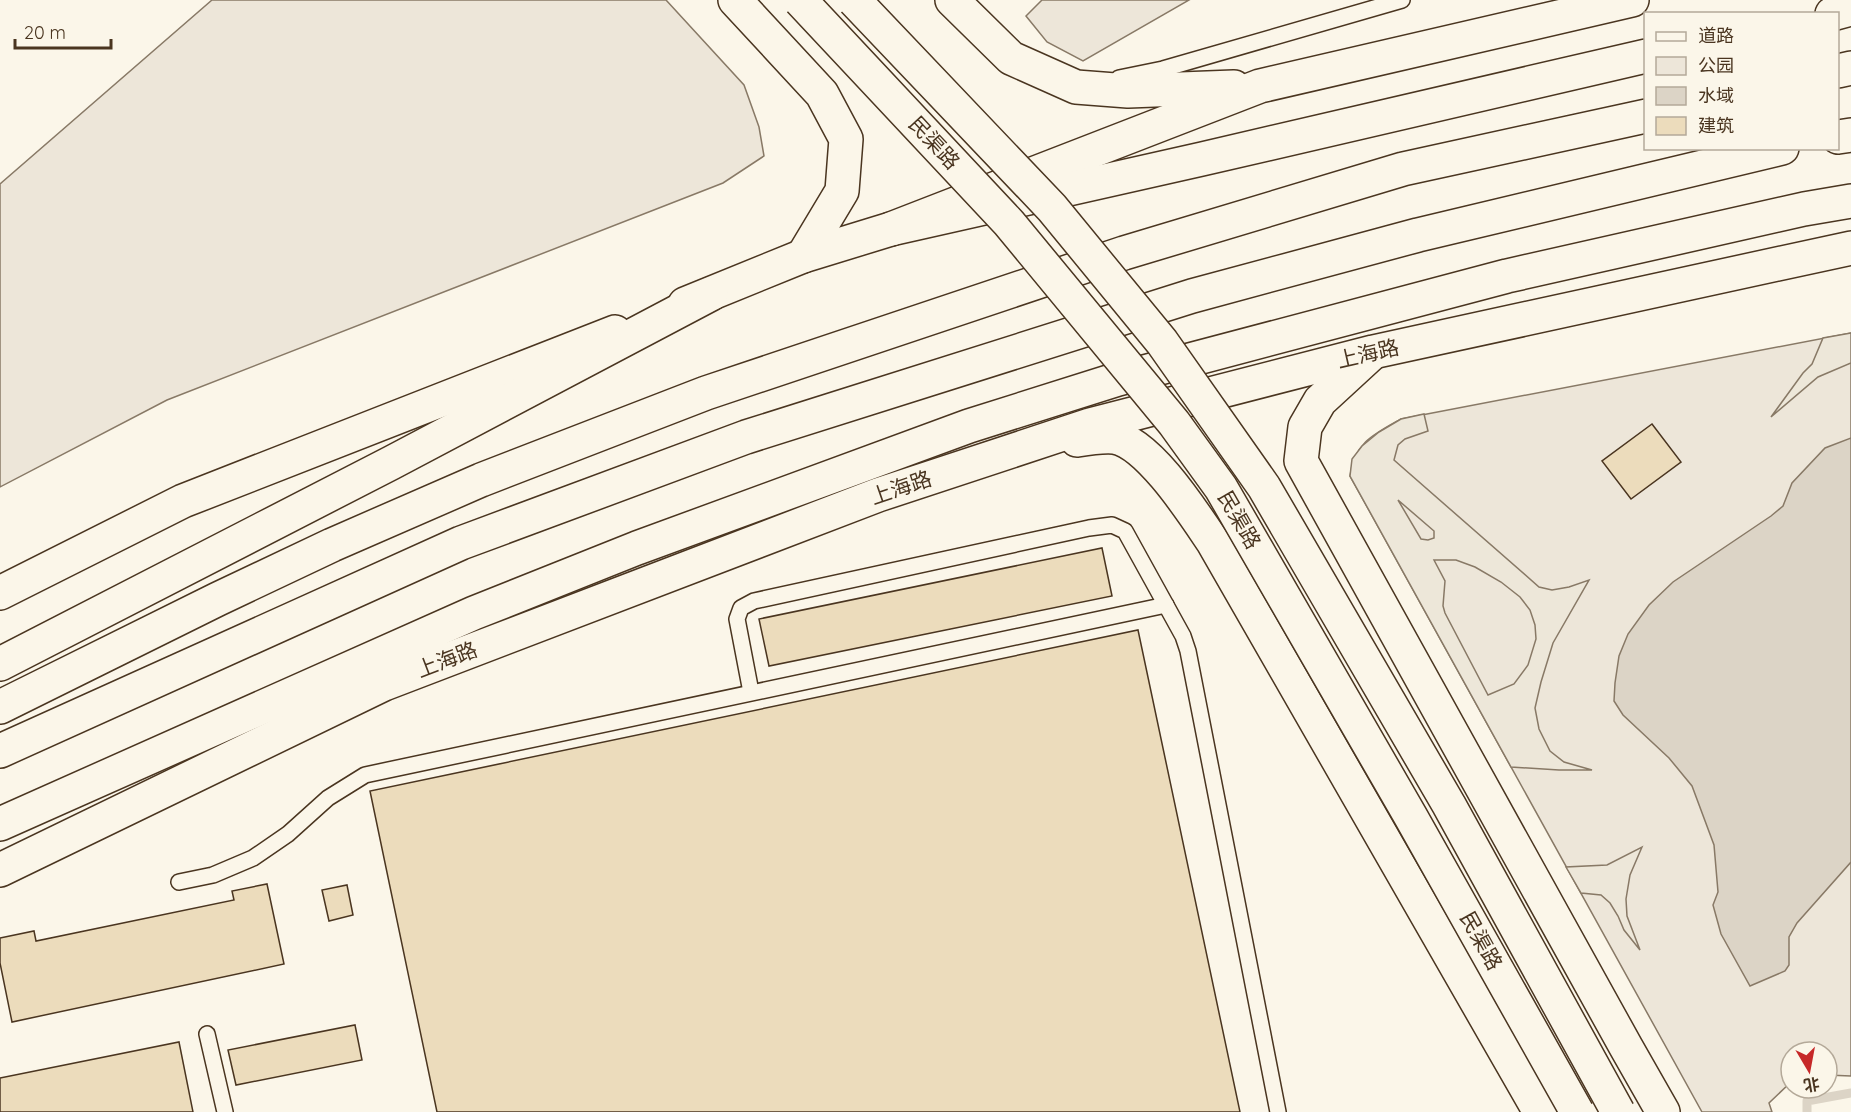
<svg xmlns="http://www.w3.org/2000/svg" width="1851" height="1112" viewBox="0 0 1851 1112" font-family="Quicksand,'Noto Sans SC',sans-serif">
  <rect width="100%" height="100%" fill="#fbf6e9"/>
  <g fill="#ede6d9" stroke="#887966" stroke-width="1.5">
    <path d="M212 0H666L744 85 759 127 764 156 723 183 167 400 0 487V184Z"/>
    <path d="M1042 0H1189L1083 61 1047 42 1026 16Z"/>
    <path d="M1851 333V1076L1827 1075V1052H1791V1082L1769 1103 1772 1112H1702L1350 476C1354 443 1374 434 1401 419Z"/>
  </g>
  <g fill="#ede7d9" stroke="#887966" stroke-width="1.5" fill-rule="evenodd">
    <path d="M1851 333V363L1818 377 1771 417 1803 373 1812 364 1823 338Z"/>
    <path d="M1424 414 1428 431 1405 439 1398 445 1394 460 1539 587 1552 590 1569 587 1589 580 1553 643 1541 682 1535 708 1539 729 1550 751 1564 762 1592 770H1559L1511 767 1350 476 1352 459 1362 446 1379 432 1401 419ZM1398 500 1434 531V538L1428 540 1421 539ZM1434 560H1456L1475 567 1501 582 1520 597 1530 610 1535 625 1536 639 1528 665 1514 684 1488 695 1445 613 1443 606 1445 581Z"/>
    <path d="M1642 847 1630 875 1626 899 1627 916 1640 950 1624 930 1618 916 1610 903 1601 895 1581 893 1566 867 1607 865Z"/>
  </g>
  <path fill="#dcd4c6" stroke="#887966" stroke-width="1.5" d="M1851 438V862L1797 923 1789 937V965L1785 971 1750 986 1721 934 1713 905 1718 892 1714 845 1692 786 1669 758 1623 715 1614 701 1615 683 1619 656 1628 634 1649 605 1673 582 1771 516 1783 506 1792 483 1825 448Z"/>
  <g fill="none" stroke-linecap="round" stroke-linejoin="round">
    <path stroke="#dcd4c6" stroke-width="9" d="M1807 1112V1101L1851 1093"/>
  </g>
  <g fill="#ecdcbc" stroke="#4a3520" stroke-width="1.5">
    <path d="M1652 424 1681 462 1631 499 1602 461Z"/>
    <path d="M1102 548 1112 596 769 666 759 619Z"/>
    <path d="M1138 630 1240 1112H437L370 791Z"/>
    <path d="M267 884 284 964 12 1022 0 963V938L34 931 36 941 234 900 232 891Z"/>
    <path d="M347 885 353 915 329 921 322 890Z"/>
    <path d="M355 1025 362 1060 236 1085 228 1050Z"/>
    <path d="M179 1042 193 1112H0V1078Z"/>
  </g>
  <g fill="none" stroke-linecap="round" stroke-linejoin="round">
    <defs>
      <g id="lane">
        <path d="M1119 78 1163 69 1402 0"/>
        <path d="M751 692 737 619 741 608 754 601 1089 528 1112 525 1125 531 1183 636 1188 651 1278 1112"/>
        <path d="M179 882 213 875 253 858 288 834 328 798 365 775 1166 605"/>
        <path d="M207 1034 225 1112"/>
      </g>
      <g id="secondary">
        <path d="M735 0 822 94 846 139 842 191 803 256"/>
        <path d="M952 0 1011 58 1076 87 1128 91 1234 87"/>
        <path d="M685 304 803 256 891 229 1260 86 1632 0"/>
        <path d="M1370 355 1320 401 1305 427 1301 461 1626 1047 1663 1112"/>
        <path d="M1077 440C1089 438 1102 436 1114 437 1149 443 1194 514 1213 542L1540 1112"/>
        <path d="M0 593 183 501 615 332"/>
        <path d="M0 870 384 684 878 495 1090 425 1373 352 1851 248"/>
      </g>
      <g id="highway">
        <path d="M1832 14 1851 9"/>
        <path d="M1838 71 1851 68"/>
        <path d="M1838 137 1851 135"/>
        <path d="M891 229 1202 159 1646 56"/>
        <path d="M0 664 391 463 711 294"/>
        <path d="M0 707 218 599 332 545 481 480 706 393 1124 253 1403 169 1646 116"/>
        <path d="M0 751 461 543 746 437 1192 296 1418 235 1782 148"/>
        <path d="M0 824 474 613 637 548 969 426 1118 379 1507 276 1804 209 1851 201"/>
      </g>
    </defs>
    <use href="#lane" stroke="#4a3520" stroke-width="18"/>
    <use href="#secondary" stroke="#4a3520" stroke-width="36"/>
    <use href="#highway" stroke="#4a3520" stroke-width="36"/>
    <use href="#lane" stroke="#fbf6e9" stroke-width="15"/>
    <use href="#secondary" stroke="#fbf6e9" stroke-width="33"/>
    <use href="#highway" stroke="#fbf6e9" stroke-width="33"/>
    <defs>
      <g id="secondary-bridge">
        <path d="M800 0 1009 223 1174 423 1221 488 1411 817 1577 1112"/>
        <path d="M854 0 1052 208 1162 342 1264 487 1449 805 1618 1112"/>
      </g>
    </defs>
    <use href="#secondary-bridge" stroke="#4a3520" stroke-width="36" stroke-linecap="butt"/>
    <use href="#secondary-bridge" stroke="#fbf6e9" stroke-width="33"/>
  </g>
  <g text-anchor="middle" stroke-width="4.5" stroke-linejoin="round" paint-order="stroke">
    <g font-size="21" fill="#4a3520" stroke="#fbf6e9">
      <text transform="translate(934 143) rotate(47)" y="7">民渠路</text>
      <text transform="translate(1368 354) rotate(-13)" y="7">上海路</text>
      <text transform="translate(901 488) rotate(-19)" y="7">上海路</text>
      <text transform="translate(1239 520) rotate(60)" y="7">民渠路</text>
      <text transform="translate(447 660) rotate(-21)" y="7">上海路</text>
      <text transform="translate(1481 941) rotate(61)" y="7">民渠路</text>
    </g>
  </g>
  <rect x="1644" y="12" width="195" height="138" fill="#fbf6e9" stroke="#b4a999" stroke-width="1.5"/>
  <rect x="1656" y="32" width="30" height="9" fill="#fbf6e9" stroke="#b4a999" stroke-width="1.5"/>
  <text x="1698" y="42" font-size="18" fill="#4a3520">道路</text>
  <rect x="1656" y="57" width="30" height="18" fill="#ede6d9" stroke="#b4a999" stroke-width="1.5"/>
  <text x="1698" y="72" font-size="18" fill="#4a3520">公园</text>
  <rect x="1656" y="87" width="30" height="18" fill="#dcd4c6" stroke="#b4a999" stroke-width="1.5"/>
  <text x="1698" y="102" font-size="18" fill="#4a3520">水域</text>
  <rect x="1656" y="117" width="30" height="18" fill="#ecdcbc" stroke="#b4a999" stroke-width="1.5"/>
  <text x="1698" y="132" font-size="18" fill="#4a3520">建筑</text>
  <g transform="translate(1809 1070) rotate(170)"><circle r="28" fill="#fbf6e9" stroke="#b4a999" stroke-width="1.5"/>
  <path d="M0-4.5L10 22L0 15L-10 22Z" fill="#c62828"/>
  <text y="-9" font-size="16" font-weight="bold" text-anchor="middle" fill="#4a3520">北</text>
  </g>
  <path d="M15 39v9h96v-9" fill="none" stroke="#4a3520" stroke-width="3"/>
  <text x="24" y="39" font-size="18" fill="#4a3520" stroke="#fbf6e9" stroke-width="4.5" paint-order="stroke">20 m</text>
</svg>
